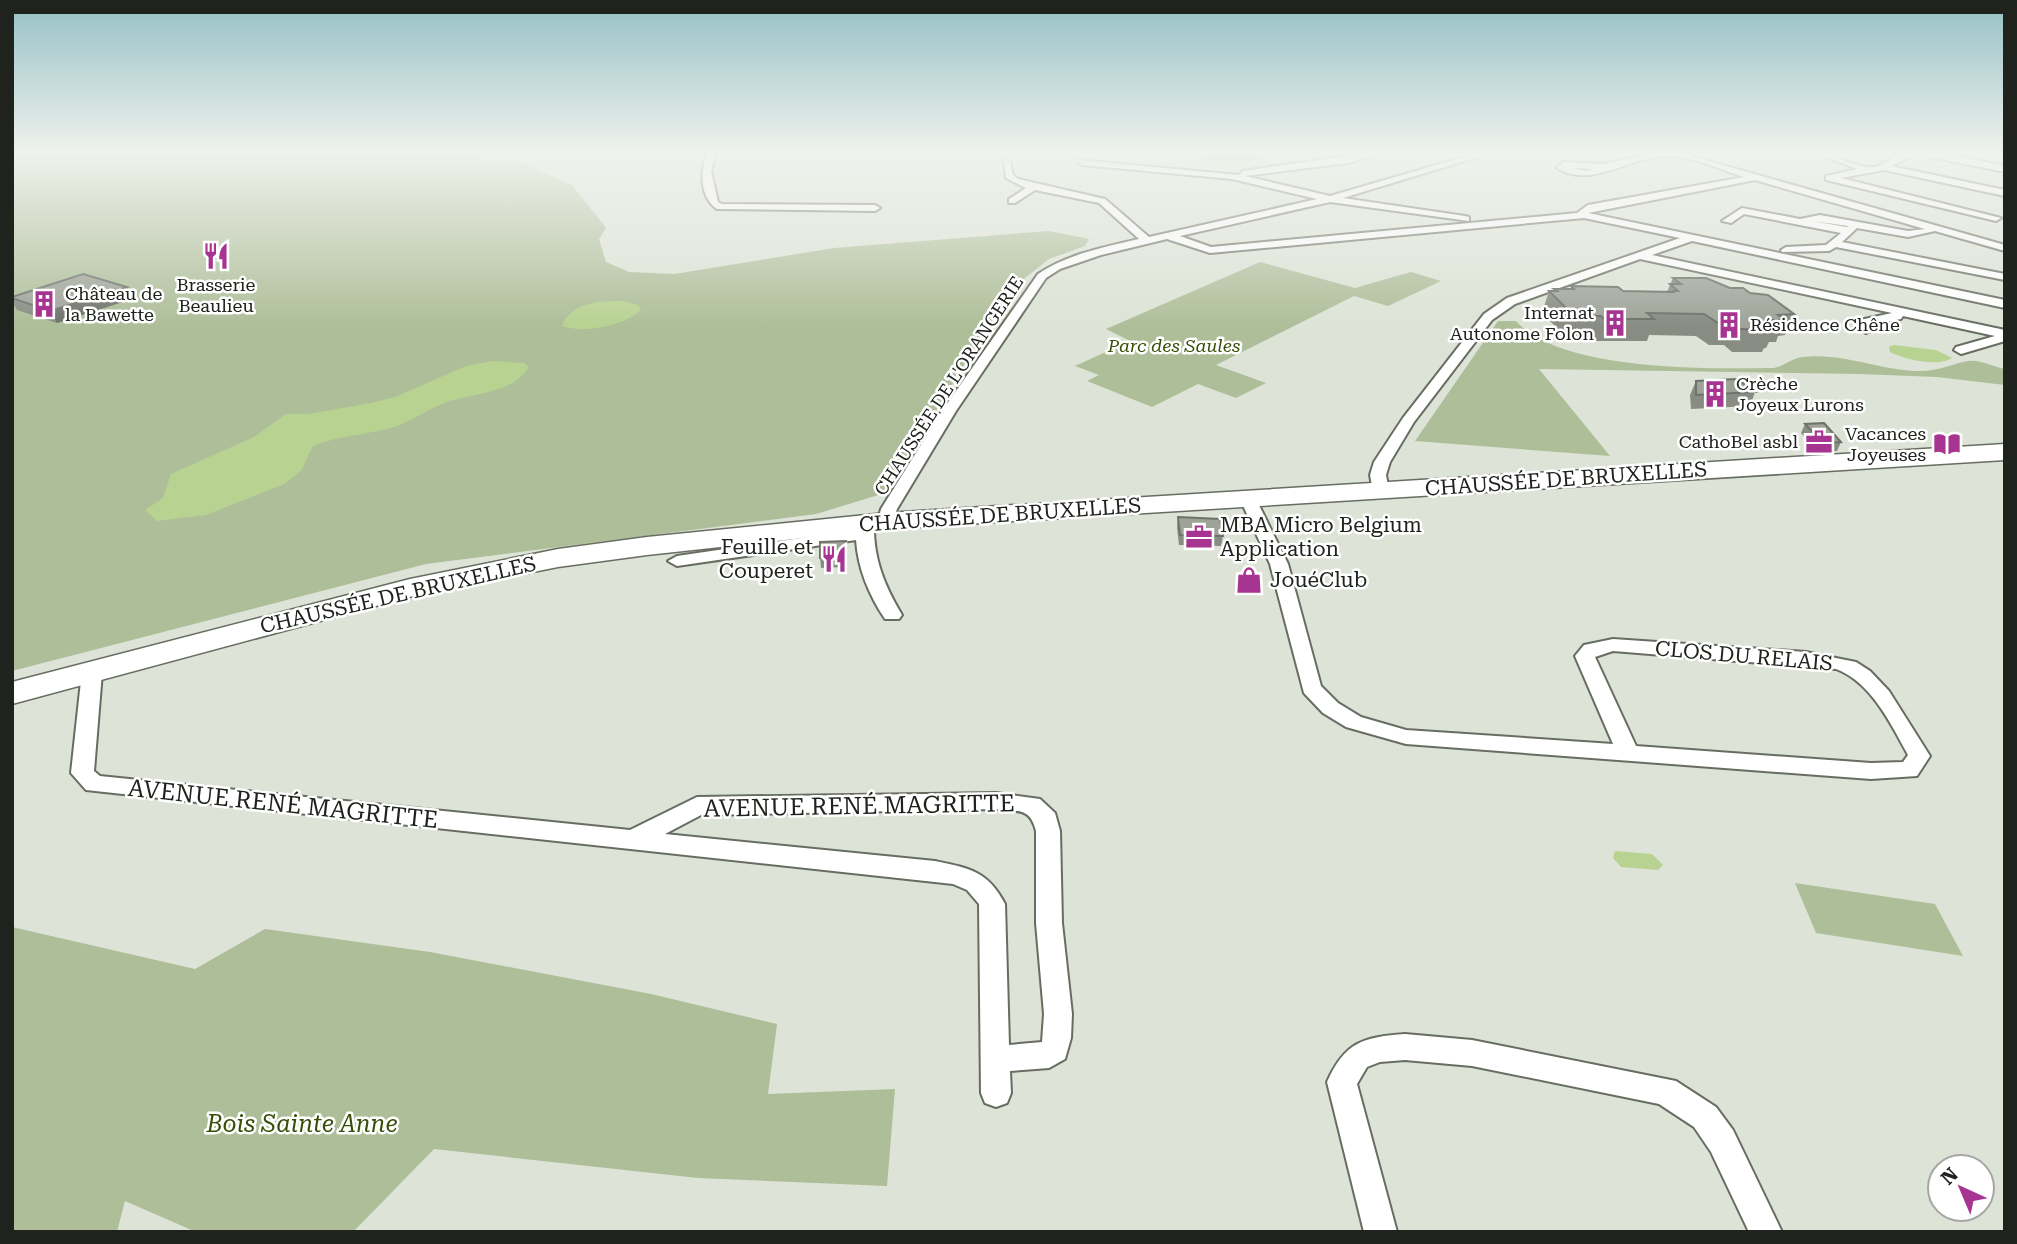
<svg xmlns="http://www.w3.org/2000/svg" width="2017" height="1244" viewBox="0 0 2017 1244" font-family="'Roboto Serif',serif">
  <rect width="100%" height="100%" fill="#dde3d6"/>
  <g fill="#aebe99">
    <path d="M12 152H491L481 160 517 161 573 186 606 228 599 239 606 262 629 272 674 274 834 248 1049 231 1089 239 1085 246 1049 259 1011 289 885 493 816 514 426 564 12 671Z"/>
    <path d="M1185 152H1297C1267 159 1212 171 1185 152Z"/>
    <path d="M1260 262 1355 288 1411 272 1441 281 1388 306 1354 296 1216 365 1266 383 1236 398 1198 384 1152 407 1087 381 1099 375 1075 366 1130 341 1106 329Z"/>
    <path d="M1498 321H1516C1560 371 1710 369 1774 368 1784 366 1792 358 1803 357 1842 352 1882 371 1921 371 1938 371 1952 364 1968 361 1978 359 1995 367 2005 369V385L1937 377 1860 374 1539 369 1610 456 1415 441Z"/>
    <path d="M1795 883 1935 904 1963 956 1816 933Z"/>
    <path d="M12 927 195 969 265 929 430 952 651 994 777 1024 768 1094 895 1089 887 1186 698 1178 434 1149 353 1232H196L125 1201 117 1232H12Z"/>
  </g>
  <g fill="#b8d292">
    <path d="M622 301 638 305 641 310C622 326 586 334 562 326 571 302 600 301 622 301Z"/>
    <path d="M1894 345 1936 350 1952 358C1938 367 1905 360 1890 352L1889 347Z"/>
    <path d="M493 361 524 363 529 367C511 396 470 392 442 404 424 411 406 425 387 429 362 435 338 436 313 446L301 471 284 484 206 515 157 521 145 510 163 498 171 474 254 437 286 414H308L371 403 395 397 466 366Z"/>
    <path d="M1615 851 1652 854 1663 865 1658 870 1621 867 1613 858Z"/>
  </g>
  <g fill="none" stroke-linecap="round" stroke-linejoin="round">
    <defs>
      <g id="street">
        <path d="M708 152H716L711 171 718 202 722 204 875 205 880 208 875 211 717 209C699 197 700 169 708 152Z"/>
        <path d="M1373 152H1387L1348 163 1245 176 1330 196 1481 152H1494L1343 198 1465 216 1469 217V221L1330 202 1180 236 1211 247 1577 213 1588 205 1744 177C1725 171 1690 156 1671 156 1632 154 1593 190 1557 168L1563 162 1603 164 1663 152H1677L2005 245V251L1935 231 1908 237 1857 228 1842 242 2005 274V280L1836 247 1829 251 1782 252 1781 250 1786 247 1826 245 1841 233 1744 214 1731 223 1722 221 1742 208 1800 219 1820 215 1908 231 1925 229 1755 180 1588 213 2005 300V308L1692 241 1652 255 2005 330V341L1961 354 1954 350 1956 347 1995 336 1903 316 1901 319 1871 325 1872 329 1866 333 1860 329V320L1892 313 1640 259 1515 304 1492 320 1414 422 1390 462 1386 475 1389 491 1381 496 1373 491 1370 475 1374 462 1403 418 1484 314 1507 298 1680 238 1584 218 1210 253 1167 239 1101 255 1060 269 1046 278 956 411 897 509 892 525H880L878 521 881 509 942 411 1038 274C1068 254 1104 247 1139 239L1099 203 1035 190 1015 203H1009V199L1026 188 1006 178 1004 161H1010L1013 175 1018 179 1105 199 1149 237 1317 199 1232 179 1082 165 1079 164V160L1239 175 1243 171ZM1573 168 1593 169 1586 171ZM1812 221 1848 226 1847 227Z"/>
        <path d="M1811 152C1832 152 1848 165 1868 167 1884 169 1893 153 1908 152 1940 150 1973 160 2005 166V172L1916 154 1891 166 2005 190V196L1884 170 1841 178 2001 218 1996 221 1826 180V176L1858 169Z"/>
        <path d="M1248 494 1256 499 1288 564 1321 686 1338 703 1361 717 1406 730 1613 744 1575 656 1584 645 1613 639 1806 652 1856 662 1870 671 1889 691 1930 756 1917 776 1871 779 1406 744 1346 727 1323 713 1304 693 1270 564 1240 499ZM1613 651 1836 669C1871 682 1891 724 1908 755L1903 762 1871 763 1636 746 1595 657Z"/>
        <path d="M865 518 874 523C873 558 884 585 902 615L899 619H885C869 595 858 569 856 540L677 566 668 561 677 556 856 530 859 519Z"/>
        <path d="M92 666 99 667 102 672 94 771 100 776 630 830 697 797 996 793 1040 799 1055 813 1060 831 1062 923 1072 1014 1071 1038 1065 1059 1049 1068 1010 1071 1011 1093 1007 1103 996 1107 985 1103 981 1093 979 904 967 890 953 884 86 790 71 773 82 672 85 667ZM996 809C1018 812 1030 807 1036 831V923L1044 1014 1042 1042 1009 1045 1005 904C988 871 969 868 935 861L665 834 701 815Z"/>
        <path d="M1405 1034 1472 1040 1676 1081 1716 1107 1733 1130 1782 1232H1749L1711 1152 1694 1127 1659 1104 1472 1066 1405 1060 1380 1062 1367 1067 1357 1084 1397 1232H1364L1327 1082C1345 1042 1363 1037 1405 1034Z"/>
      </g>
      <path id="primary" d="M2005 444V460L886 529 647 555 558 567 413 596 12 704V682L410 579 558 549 647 537 886 513Z"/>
    </defs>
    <use href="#street" stroke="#686d62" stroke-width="4"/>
    <use href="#primary" stroke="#686d62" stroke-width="3"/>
    <use href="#street" fill="#fff" fill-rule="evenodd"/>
    <use href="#primary" fill="#fff" fill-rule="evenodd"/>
  </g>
  <g fill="#888c83">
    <path d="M1673 278 1730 288 1750 293 1794 314 1785 335 1778 336 1776 342H1769L1766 348H1764L1762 352H1732L1724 345H1709L1696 336 1649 335 1647 341H1597L1594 338H1582L1560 331 1542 313 1549 291H1553L1554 289H1571V286L1623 291 1667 292Z"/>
    <path d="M127 287 132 299 57 323 17 310 12 301V297Z"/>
    <path d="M1696 381 1755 392 1750 406 1691 409 1690 395Z"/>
    <path d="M1805 424 1841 442 1837 451 1818 452 1801 433Z"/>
    <path d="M1178 517 1223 536 1221 546 1179 545 1177 527Z"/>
    <path d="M847 551 846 567 821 568 820 558Z"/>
  </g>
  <g fill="#6f726a">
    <path d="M127 287 132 299 57 323 50 311Z"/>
    <path d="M846 541 847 551 846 567 845 556Z"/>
  </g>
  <g fill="#9ea398" stroke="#6f726a" stroke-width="2">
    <path d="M83 274 127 287 50 311 12 298V297Z"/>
    <path d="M1673 278H1706L1730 288H1743L1750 293 1768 295 1794 314 1778 315 1785 320H1771L1776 326H1767L1772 330 1741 329 1732 323H1718L1704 314 1647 313 1654 319H1604L1601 316H1589L1567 309 1549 291H1557L1554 289H1574L1571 286 1618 287 1623 291 1675 292 1673 291H1678L1670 284H1681Z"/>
    <path d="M1737 379 1755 392 1696 395V381Z"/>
    <path d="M1824 423 1841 442 1823 443 1805 424Z"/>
    <path d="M1178 517 1220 519 1223 536 1180 535Z"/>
    <path d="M846 541 845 556 820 558V542Z"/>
  </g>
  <linearGradient id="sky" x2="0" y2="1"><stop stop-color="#95c0c6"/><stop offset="0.47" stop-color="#f0f2ed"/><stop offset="1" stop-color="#f0f2ed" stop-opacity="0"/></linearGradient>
  <rect width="2017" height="326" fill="url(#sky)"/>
  <defs>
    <symbol id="restaurant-bare" viewBox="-9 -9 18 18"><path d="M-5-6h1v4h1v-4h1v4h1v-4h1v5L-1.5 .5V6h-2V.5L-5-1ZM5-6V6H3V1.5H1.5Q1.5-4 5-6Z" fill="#a63490" stroke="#fff" stroke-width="2.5" paint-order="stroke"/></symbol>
    <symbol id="building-bare" viewBox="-9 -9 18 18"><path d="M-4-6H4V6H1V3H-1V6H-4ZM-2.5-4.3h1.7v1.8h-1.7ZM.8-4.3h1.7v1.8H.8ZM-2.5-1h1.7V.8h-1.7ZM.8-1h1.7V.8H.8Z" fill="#a63490" stroke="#fff" stroke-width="2.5" paint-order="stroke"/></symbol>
    <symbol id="office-bare" viewBox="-9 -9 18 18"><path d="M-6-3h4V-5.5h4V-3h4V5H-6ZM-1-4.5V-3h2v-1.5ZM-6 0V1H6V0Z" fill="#a63490" stroke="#fff" stroke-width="2.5" paint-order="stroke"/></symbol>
    <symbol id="library-bare" viewBox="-9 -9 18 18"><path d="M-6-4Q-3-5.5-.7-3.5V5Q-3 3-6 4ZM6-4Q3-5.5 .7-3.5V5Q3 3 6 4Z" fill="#a63490" stroke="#fff" stroke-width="2.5" paint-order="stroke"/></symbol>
    <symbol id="shop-bare" viewBox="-9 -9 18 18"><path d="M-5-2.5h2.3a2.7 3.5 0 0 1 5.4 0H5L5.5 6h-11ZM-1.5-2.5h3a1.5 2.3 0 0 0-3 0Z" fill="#a63490" stroke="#fff" stroke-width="2.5" paint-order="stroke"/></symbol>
  </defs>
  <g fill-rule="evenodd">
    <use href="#restaurant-bare" x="197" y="237" width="38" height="38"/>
    <use href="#building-bare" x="25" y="285" width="38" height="38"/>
    <use href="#building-bare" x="1596" y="304" width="38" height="38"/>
    <use href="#building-bare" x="1710" y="306" width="38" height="38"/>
    <use href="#building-bare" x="1696" y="375" width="38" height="38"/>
    <use href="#office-bare" x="1800" y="423" width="38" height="38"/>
    <use href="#library-bare" x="1928" y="425" width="38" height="38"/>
    <use href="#office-bare" x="1180" y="518" width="38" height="38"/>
    <use href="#restaurant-bare" x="815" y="540" width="38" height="38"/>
    <use href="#shop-bare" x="1230" y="561" width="38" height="38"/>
  </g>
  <g text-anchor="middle" stroke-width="5" stroke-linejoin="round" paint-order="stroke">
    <g font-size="18" fill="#20221d" stroke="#fff" text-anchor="start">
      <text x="216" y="291" text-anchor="middle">Brasserie<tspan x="216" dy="21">Beaulieu</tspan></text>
      <text x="65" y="300">Château de<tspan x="65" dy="21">la Bawette</tspan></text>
      <text x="1594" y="319" text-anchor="end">Internat<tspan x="1594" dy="21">Autonome Folon</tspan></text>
      <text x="1750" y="331">Résidence Chêne</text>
      <text x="1736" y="390">Crèche<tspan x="1736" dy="21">Joyeux Lurons</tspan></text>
      <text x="1926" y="440" text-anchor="end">Vacances<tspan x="1926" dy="21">Joyeuses</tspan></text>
      <text x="1798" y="448" text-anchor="end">CathoBel asbl</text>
    </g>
    <g font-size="18" font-style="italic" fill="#374e06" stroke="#fff">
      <text x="1174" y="352">Parc des Saules</text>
    </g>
    <g font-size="18" fill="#20221d" stroke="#fff">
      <text transform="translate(949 386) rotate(-57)" y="6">CHAUSSÉE DE L'ORANGERIE</text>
    </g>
    <g font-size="21" fill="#20221d" stroke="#fff">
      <text transform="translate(1566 479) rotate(-4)" y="7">CHAUSSÉE DE BRUXELLES</text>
      <text transform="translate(1000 515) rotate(-4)" y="7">CHAUSSÉE DE BRUXELLES</text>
      <text transform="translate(398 595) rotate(-13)" y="7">CHAUSSÉE DE BRUXELLES</text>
      <text transform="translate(1744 656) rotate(5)" y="7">CLOS DU RELAIS</text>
    </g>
    <g font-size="21" fill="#20221d" stroke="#fff" text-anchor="start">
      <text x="1220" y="532">MBA Micro Belgium<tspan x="1220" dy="24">Application</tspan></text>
      <text x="813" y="554" text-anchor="end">Feuille et<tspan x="813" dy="24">Couperet</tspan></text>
      <text x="1270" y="587">JouéClub</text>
    </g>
    <g font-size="24" fill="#20221d" stroke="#fff">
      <text transform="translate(283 804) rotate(6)" y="8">AVENUE RENÉ MAGRITTE</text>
      <text transform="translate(859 806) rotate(-1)" y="8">AVENUE RENÉ MAGRITTE</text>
    </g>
    <g font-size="24" font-style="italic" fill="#374e06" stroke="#fff">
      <text x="302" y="1132">Bois Sainte Anne</text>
    </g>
  </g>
  <rect width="2017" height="1244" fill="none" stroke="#20221d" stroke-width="28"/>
  <g transform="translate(1961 1188) rotate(316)"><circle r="33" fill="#ffffff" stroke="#a6a7a5" stroke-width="2"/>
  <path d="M0-5L12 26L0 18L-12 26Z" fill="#a63490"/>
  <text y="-10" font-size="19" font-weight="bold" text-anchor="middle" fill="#20221d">N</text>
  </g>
</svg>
